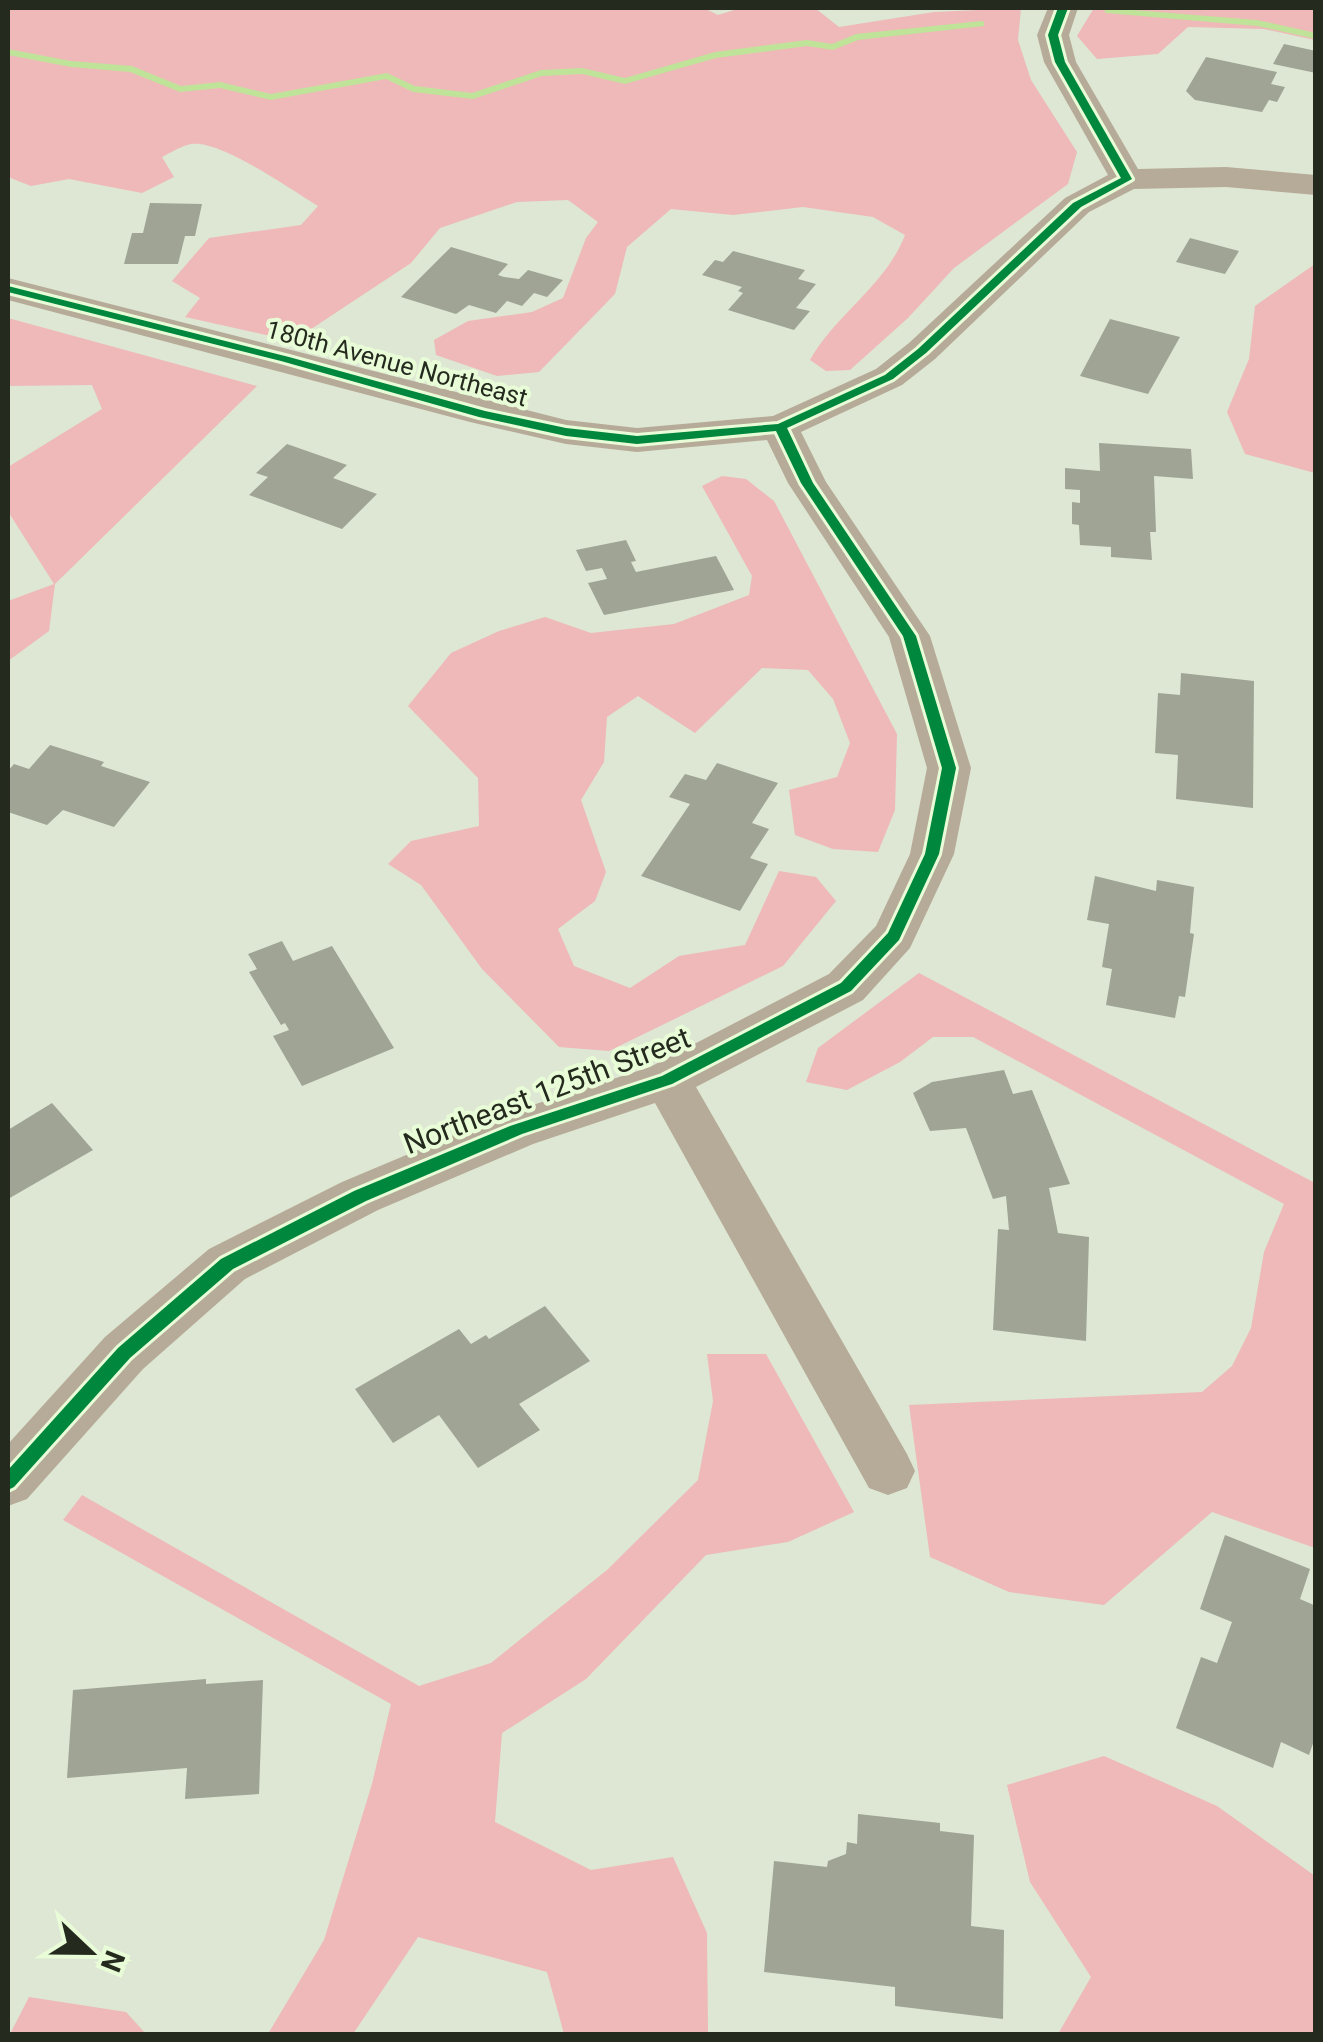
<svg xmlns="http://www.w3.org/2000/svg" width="1323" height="2042" viewBox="0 0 1323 2042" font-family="Roboto,sans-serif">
  <rect width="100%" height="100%" fill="#dde7d3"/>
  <g fill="#efb8b9">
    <path d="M8 8H704L718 15 741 8H815L839 27 934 12 1021 8 1018 40 1031 80 1077 152 1068 184 954 268 908 318 850 370 826 371 810 360C836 314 886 285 905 235L873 217 803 207 733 215 671 209 627 247 615 294 539 372 497 376 436 355 434 340 468 321 532 312 563 298 586 238 598 222 568 200 517 202 440 228 411 263 293 341 185 317 200 298 172 281 209 238 301 225 318 206C290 189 220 139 191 144 181 146 170 153 162 157L174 177 142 193 69 179 31 186 8 177Z"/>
    <path d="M1094 8H1315V40L1264 29 1188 27 1158 54 1097 59 1077 36Z"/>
    <path d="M1315 264V473L1245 454 1227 412 1249 359 1255 306Z"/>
    <path d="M8 318 257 386 55 584 49 631 8 661V601L54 584 9 513 8 467 102 409 92 385 8 386Z"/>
    <path d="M722 476 746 479 774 501 897 734 895 810 878 852 833 849 795 835 789 790 837 777 850 743 833 699 808 670 762 668 695 733 638 696 607 717 604 762 581 800 606 872 595 901 558 929 574 966 630 988 679 956 745 945 779 871 816 877 836 901 783 966 609 1051 559 1047 482 969 421 885 388 864 411 841 479 826 478 778 408 706 451 653 499 631 545 617 591 633 674 624 749 595 752 576 702 486Z"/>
    <path d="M919 973 1315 1183V1548L1212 1512 1104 1605 1009 1592 930 1557 909 1405 1202 1392 1232 1366 1251 1328 1264 1252 1284 1204 973 1037H933L900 1062 847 1090 806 1082 818 1048Z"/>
    <path d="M707 1354H766L854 1512 788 1542 706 1555 586 1679 502 1733 495 1822 591 1870 673 1857 707 1933 708 2034H564L547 1972 418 1937 353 2034H268L324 1940 372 1784 391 1704 63 1520 82 1495 419 1686 491 1663 607 1570 698 1480 713 1401Z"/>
    <path d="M1104 1756 1217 1806 1315 1876V2034H1058L1091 1977 1030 1882 1007 1785Z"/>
    <path d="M29 1997 126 2012 146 2034H10Z"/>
  </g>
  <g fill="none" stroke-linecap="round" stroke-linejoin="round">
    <g fill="#c0e39a" fill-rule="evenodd">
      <path d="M1109 8 1257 20 1316 33V39L1257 26 1106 13 1104 11Z"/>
      <path d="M981 21 984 22V26L858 40 833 50 807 46 716 58 625 84 582 74 542 76 473 99 413 92 386 79 271 100 220 88 180 92 130 72 71 67 8 55V49L71 61 132 66 181 86 220 82 271 94 387 73 415 86 472 93 541 70 582 68 625 78 715 52 807 40 832 44 856 34Z"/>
    </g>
  </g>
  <g fill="#9fa494">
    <path d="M1284 44 1316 51V73L1273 64Z"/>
    <path d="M1206 57 1277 72 1271 84 1285 87 1277 102 1269 100 1262 112 1195 100 1186 91Z"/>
    <path d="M150 203 202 204 195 236H185L178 264H124L132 233H143Z"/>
    <path d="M1190 238 1239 251 1225 274 1176 262Z"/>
    <path d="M451 247 508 264 498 275 504 277 519 279 528 270 563 280 547 297 534 293 522 306 507 301 496 313 469 305 456 314 401 297Z"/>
    <path d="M733 251 805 270 798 279 816 284 796 308 810 311 794 330 728 310 743 293 738 291 742 287 702 275 715 260 723 262Z"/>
    <path d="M1110 319 1180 337 1148 394 1080 376Z"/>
    <path d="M1099 443 1191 449 1193 479 1154 476 1156 532H1150L1152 560 1111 557V547L1080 545 1079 525 1072 524V502L1080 503V490L1065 489V468L1100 471Z"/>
    <path d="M287 444 347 465 333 478 377 494 342 529 249 495 268 477 256 473Z"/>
    <path d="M626 540 636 561 631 562 636 572 716 556 734 590 604 615 588 583 607 579 602 568 586 571 576 550Z"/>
    <path d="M1181 673 1254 681 1253 808 1176 799 1178 755 1155 753 1158 693 1180 695Z"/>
    <path d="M50 745 104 762 101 766 150 782 114 827 63 810 47 825 8 812V771L14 764 29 769Z"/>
    <path d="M717 763 778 783 752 823 769 829 750 858 768 864 740 911 641 876 690 804 669 797 685 774 706 780Z"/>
    <path d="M1095 876 1156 891 1157 880 1194 887 1190 933 1194 934 1185 997 1179 996 1175 1018 1106 1005 1112 969 1102 967 1109 924 1087 920Z"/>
    <path d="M282 941 293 961 332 946 394 1048 302 1086 273 1036 289 1030 285 1023 281 1025 249 972 257 969 248 954Z"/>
    <path d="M1004 1070 1013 1094 1032 1090 1070 1184 1049 1188 1058 1233 1089 1237 1086 1341 993 1330 998 1229 1009 1230 1006 1196 993 1199 966 1128 930 1131 913 1093 932 1082Z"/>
    <path d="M52 1103 93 1150 8 1199V1130Z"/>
    <path d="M545 1306 590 1361 519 1404 540 1430 478 1468 439 1415 393 1443 355 1389 459 1329 471 1344 486 1335 489 1339Z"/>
    <path d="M1225 1535 1310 1569 1300 1599 1316 1606V1735L1309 1755 1281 1742 1273 1768 1176 1728 1201 1657 1217 1663 1232 1622 1200 1609Z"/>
    <path d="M206 1679V1684L263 1680 259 1794 185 1799 187 1768 67 1778 73 1690Z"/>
    <path d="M858 1814 940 1823V1831L974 1835 971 1926 1004 1930 1003 2019 895 2006V1987L764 1972 774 1861 827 1867 828 1861 846 1854 847 1842 857 1844Z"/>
  </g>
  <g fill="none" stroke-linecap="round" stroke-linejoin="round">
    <path fill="#b6ab98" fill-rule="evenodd" d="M1048 8H1078L1069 35 1076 62 1138 169 1226 167 1316 175V195L1226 187 1134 189 1089 212 935 359 902 385 801 432 826 482 930 636 971 768 954 854 910 948 863 1000 696 1087 907 1454 915 1471 907 1488 888 1495 869 1488 655 1103 533 1144 378 1210 245 1279 143 1369 27 1499 8 1506V1444L105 1337 209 1249 342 1182 499 1116 650 1067 829 974 876 926 910 854 927 768 889 637 788 483 767 440 637 452 566 444 470 422 8 300V278L566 420 637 428 773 416 876 369 909 343 1065 198 1108 175 1044 62 1037 35Z"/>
    <defs>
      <path id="cycleway" d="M1058 8H1068L1058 35 1065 62 1132 179 1081 207 926 353 893 379 787 428 813 483 916 636 956 768 939 854 899 940 851 991 672 1084 522 1134 366 1201 233 1269 130 1358 14 1487 8 1490V1470L118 1348 221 1259 354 1191 510 1126 662 1076 841 983 888 933 925 854 942 768 903 636 801 483 776 431 637 444 566 436 479 417 281 361 8 292V286L289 357 485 411 566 428 637 436 778 424 885 375 918 349 1073 203 1121 178 1055 62 1048 35Z"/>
    </defs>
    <use href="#cycleway" stroke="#e9fcd8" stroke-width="6"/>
    <use href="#cycleway" fill="#00873e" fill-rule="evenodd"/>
  </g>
  <g text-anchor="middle" stroke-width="8" stroke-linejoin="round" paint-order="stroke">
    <g font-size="25" fill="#242a1d" stroke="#e9fcd8">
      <text transform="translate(397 363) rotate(15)" y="9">180th Avenue Northeast</text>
    </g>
    <g font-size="30" fill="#242a1d" stroke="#e9fcd8">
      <text transform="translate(547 1091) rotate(-21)" y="10">Northeast 125th Street</text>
    </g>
  </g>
  <rect width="1323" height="2042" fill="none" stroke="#242a1d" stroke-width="20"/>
  <g transform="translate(90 1952) rotate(112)" stroke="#e9fcd8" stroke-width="8" paint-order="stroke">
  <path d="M0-8L18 38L0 25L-18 38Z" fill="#242a1d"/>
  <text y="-15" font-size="28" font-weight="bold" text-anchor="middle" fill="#242a1d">N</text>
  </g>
</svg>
